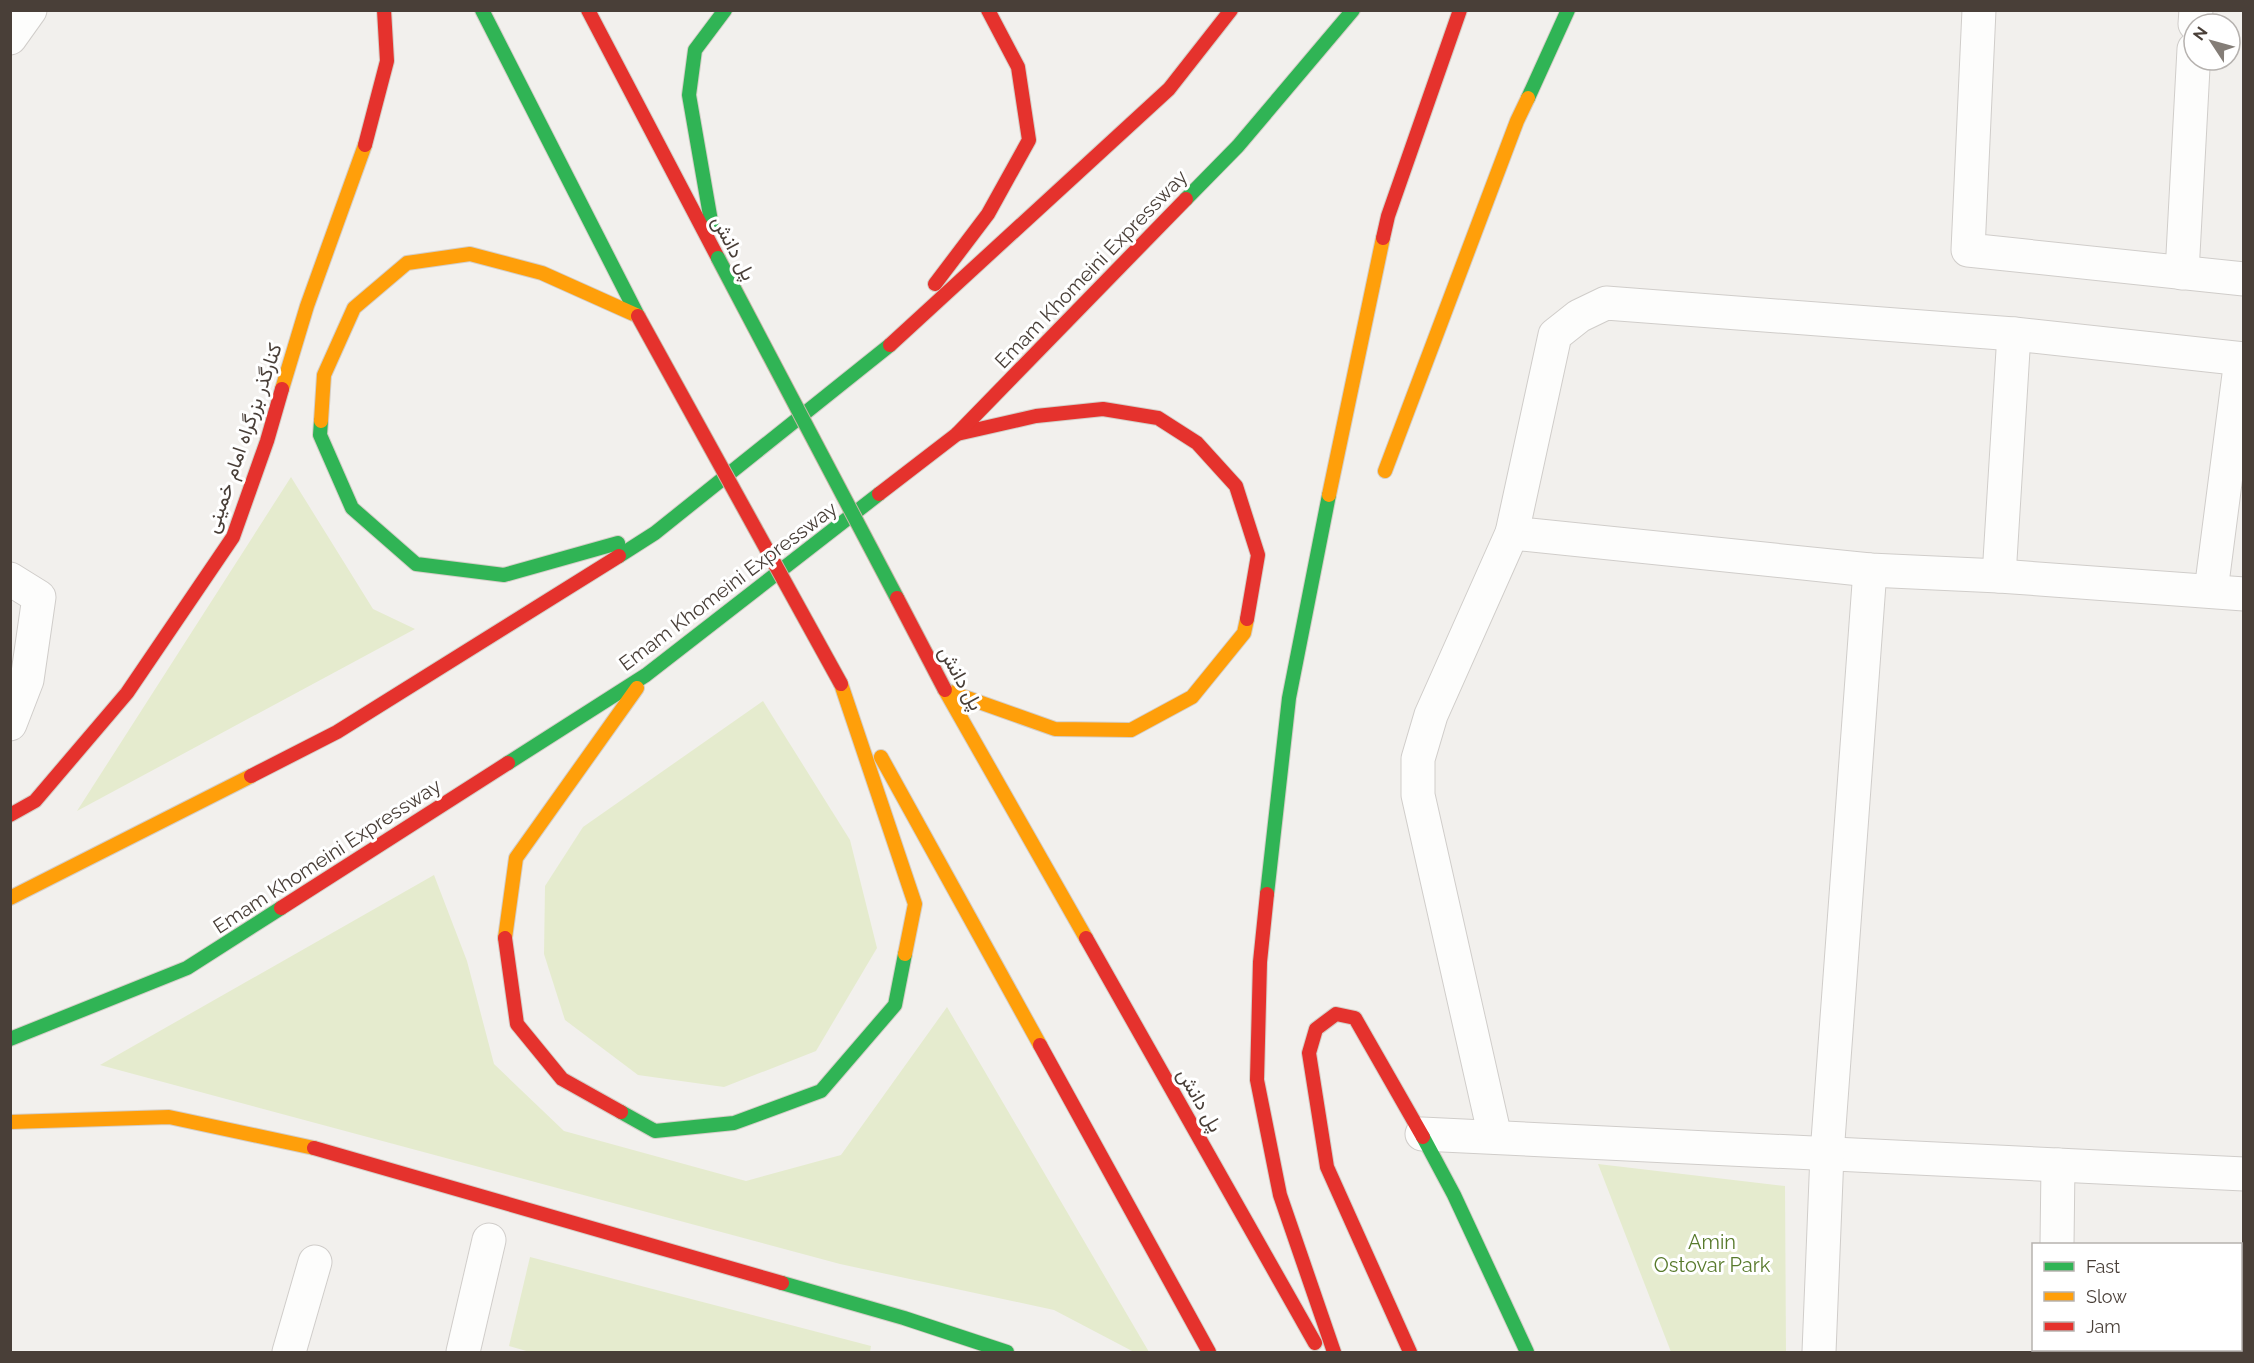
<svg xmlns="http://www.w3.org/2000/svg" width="2254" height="1363" viewBox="0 0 2254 1363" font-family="Raleway,Vazirmatn,sans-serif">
  <rect width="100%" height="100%" fill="#f2f0ed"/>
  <g fill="#e5ebce">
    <path d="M291 477 373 609 415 629 77 811Z"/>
    <path d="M763 701 850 840 877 948 816 1051 724 1087 638 1075 565 1020 544 954 545 886 583 827Z"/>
    <path d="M434 875 467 961 494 1064 564 1131 746 1181 841 1155 947 1007 1149 1352H1134L1054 1310 840 1264 100 1065Z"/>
    <path d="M1598 1164 1785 1186 1786 1352H1671Z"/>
    <path d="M530 1257 871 1346 870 1352H530L509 1346Z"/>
  </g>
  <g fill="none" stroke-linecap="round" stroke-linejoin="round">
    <defs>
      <g id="street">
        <path d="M1979 10 1968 250 2244 279"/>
        <path d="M2195 24 2196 10"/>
        <path d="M10 38 30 10"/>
        <path d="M2182 273 2194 49"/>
        <path d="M2244 359 2014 334 1606 303 1579 316 1555 335 1512 533 1870 570 1999 576 2244 594"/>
        <path d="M1999 576 2014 334"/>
        <path d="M10 579 39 597 27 680 10 724"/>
        <path d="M2211 591 2241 359"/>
        <path d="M1422 1134 2244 1174"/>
        <path d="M1495 1137 1418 795V759L1431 715 1512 533"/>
        <path d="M2057 1244 2058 1165"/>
        <path d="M289 1352 315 1262"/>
        <path d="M463 1352 489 1240"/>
        <path d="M1819 1352 1827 1154 1870 570"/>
        <path d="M2054 1352V1350"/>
      </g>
      <g id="fast">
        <path d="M482 10 638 316"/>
        <path d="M1528 98 1568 10"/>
        <path d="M1186 199 1238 146 1353 10"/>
        <path d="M712 227 689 95 695 50 725 10"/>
        <path d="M321 421 320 435 352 508 416 564 504 575 618 543"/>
        <path d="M619 556 655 533 890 345"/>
        <path d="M508 763 646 675 879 494"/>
        <path d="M1267 894 1289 698 1329 495"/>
        <path d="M10 1039 187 968 281 908"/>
        <path d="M621 1112 655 1131 734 1123 821 1091 895 1005 905 954"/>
        <path d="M1423 1137 1454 1195 1527 1352"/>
        <path d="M782 1283 904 1318 1007 1352"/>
      </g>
      <g id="slow">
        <path d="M282 389 307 306 365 145"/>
        <path d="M321 421 324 375 354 308 407 263 470 254 542 273 638 316"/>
        <path d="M1385 471 1517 121 1528 98"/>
        <path d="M1329 495 1383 238"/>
        <path d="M841 684 915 904 905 954"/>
        <path d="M945 690 1055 729 1131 730 1192 697 1244 633 1247 619"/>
        <path d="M945 690 1086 938"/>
        <path d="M881 757 1040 1045"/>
        <path d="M10 898 251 776"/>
        <path d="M505 938 516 858 637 688"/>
        <path d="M10 1122 169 1117 314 1148"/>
      </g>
      <g id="jam">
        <path d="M588 10 718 258"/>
        <path d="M365 145 387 61 384 10"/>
        <path d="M1383 238 1388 216 1460 10"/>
        <path d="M935 284 988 214 1029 140 1018 67 988 10"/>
        <path d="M890 345 1169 89 1231 10"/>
        <path d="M957 434 1036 416 1103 409 1158 418 1197 443 1236 486 1258 555 1247 619"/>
        <path d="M879 494 957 434 1186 199"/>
        <path d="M251 776 337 732 619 556"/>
        <path d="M10 815 35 801 127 693 233 537 267 441 282 389"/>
        <path d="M1267 894 1260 962 1257 1080 1280 1195 1334 1352"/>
        <path d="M281 908 508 763"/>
        <path d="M505 938 517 1024 562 1079 621 1112"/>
        <path d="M1086 938 1315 1343"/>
        <path d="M1040 1045 1209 1352"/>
        <path d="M314 1148 782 1283"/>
        <path d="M1410 1352 1327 1167 1309 1053 1316 1029 1336 1014 1355 1018 1423 1137"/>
      </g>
    </defs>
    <use href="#street" stroke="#d0cdca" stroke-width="35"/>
    <use href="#fast" stroke="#d4cec7" stroke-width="16"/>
    <use href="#slow" stroke="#d4cec7" stroke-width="16"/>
    <use href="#jam" stroke="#d4cec7" stroke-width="16"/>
    <use href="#street" stroke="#fdfdfc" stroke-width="33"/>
    <use href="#fast" stroke="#30b455" stroke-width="14"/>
    <use href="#slow" stroke="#ff9f0a" stroke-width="14"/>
    <use href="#jam" stroke="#e5322d" stroke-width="14"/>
    <defs>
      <path id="fast-bridge" d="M718 258 897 598"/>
      <g id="jam-bridge">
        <path d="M638 316 841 684"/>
        <path d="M897 598 945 690"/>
      </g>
    </defs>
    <use href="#fast-bridge" stroke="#c9b8a9" stroke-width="16" stroke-linecap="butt"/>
    <use href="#jam-bridge" stroke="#c9b8a9" stroke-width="16" stroke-linecap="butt"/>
    <use href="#fast-bridge" stroke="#30b455" stroke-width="14"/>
    <use href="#jam-bridge" stroke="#e5322d" stroke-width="14"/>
  </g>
  <g text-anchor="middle" stroke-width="6" stroke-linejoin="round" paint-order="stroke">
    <g font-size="20" fill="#493f38" stroke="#fff">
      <text transform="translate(734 248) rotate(62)" y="7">پل دانش</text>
      <text transform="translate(1091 269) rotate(-46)" y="7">Emam Khomeini Expressway</text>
      <text transform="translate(243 438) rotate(-71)" y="7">کنارگذر بزرگراه امام خمینی</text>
      <text transform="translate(728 586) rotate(-37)" y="7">Emam Khomeini Expressway</text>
      <text transform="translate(961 678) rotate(61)" y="7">پل دانش</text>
      <text transform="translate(327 856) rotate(-33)" y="7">Emam Khomeini Expressway</text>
      <text transform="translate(1200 1100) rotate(60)" y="7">پل دانش</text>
    </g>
    <g font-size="20" fill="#587a2c" stroke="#fff">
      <text x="1712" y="1249">Amin<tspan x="1712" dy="23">Ostovar Park</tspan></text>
    </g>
  </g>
  <rect width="2254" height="1363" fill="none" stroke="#493f38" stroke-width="24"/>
  <rect x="2032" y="1243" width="210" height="108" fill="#ffffff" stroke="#b6b2af" stroke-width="1.5"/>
  <rect x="2044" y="1262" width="30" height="9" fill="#30b455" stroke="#b6b2af" stroke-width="1.5"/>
  <text x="2086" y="1273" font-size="18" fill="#493f38">Fast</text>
  <rect x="2044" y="1292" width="30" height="9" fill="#ff9f0a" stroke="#b6b2af" stroke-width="1.5"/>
  <text x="2086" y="1303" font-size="18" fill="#493f38">Slow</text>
  <rect x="2044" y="1322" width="30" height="9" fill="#e5322d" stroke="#b6b2af" stroke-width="1.5"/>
  <text x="2086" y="1333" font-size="18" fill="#493f38">Jam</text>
  <g transform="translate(2212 42) rotate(306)"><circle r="28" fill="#ffffff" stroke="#b6b2af" stroke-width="1.5"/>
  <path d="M0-4.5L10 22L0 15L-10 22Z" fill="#847d77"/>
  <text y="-9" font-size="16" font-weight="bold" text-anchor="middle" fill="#493f38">N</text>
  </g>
</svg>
